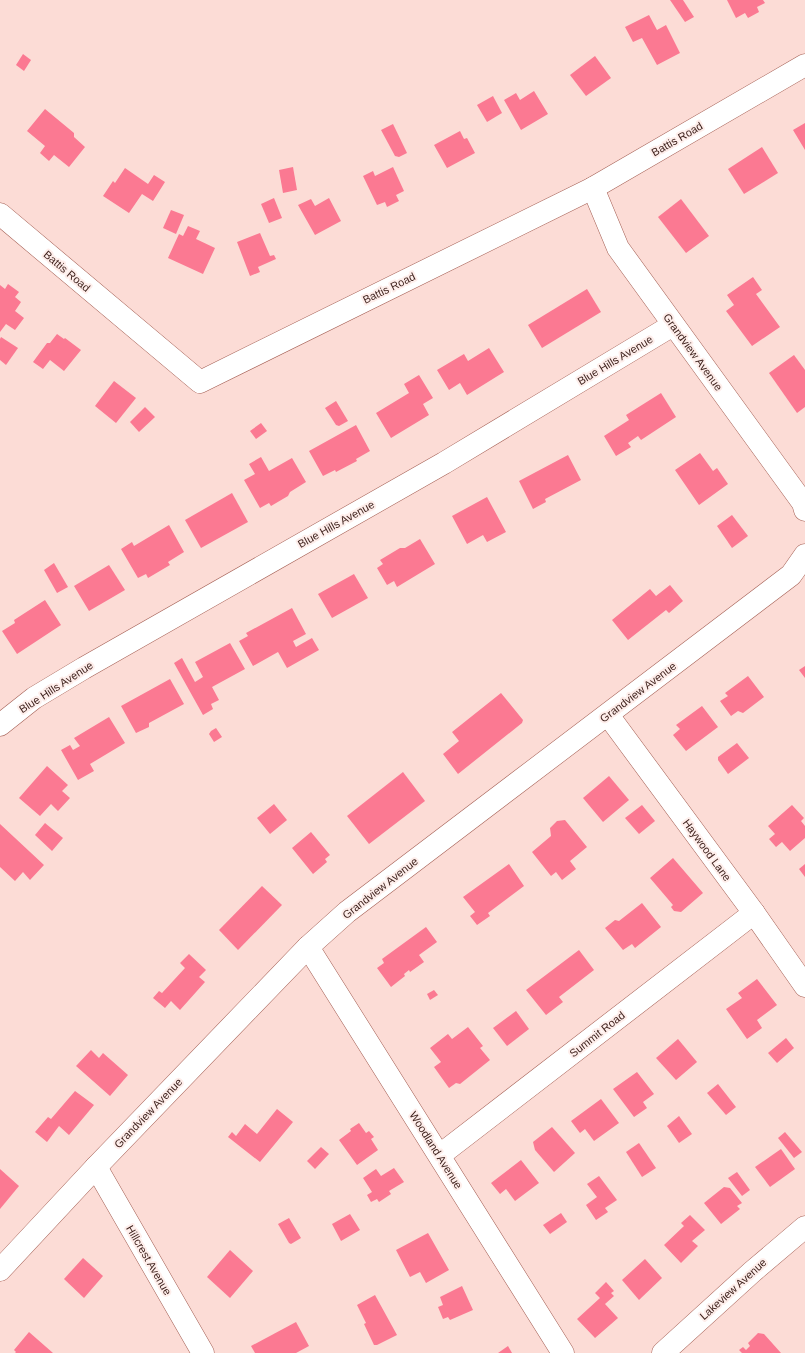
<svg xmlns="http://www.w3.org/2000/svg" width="805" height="1353" viewBox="0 0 805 1353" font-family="Arial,sans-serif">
  <rect width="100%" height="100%" fill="#fcdcd6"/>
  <g fill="#fb7992">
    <path d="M670 0H683L694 17 685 22Z"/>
    <path d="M727 0H763L765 3 757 7 759 12 748 18 745 13 736 18Z"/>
    <path d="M649 15 657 30 666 25 680 53 657 65 642 38 633 42 625 27Z"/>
    <path d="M23 54 31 60 24 71 16 65Z"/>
    <path d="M595 56 611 78 586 96 570 75Z"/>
    <path d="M534 91 548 114 521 130 504 100 516 93 520 100Z"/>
    <path d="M493 96 502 113 487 122 477 105Z"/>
    <path d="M45 109 74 133V137L85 147 69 167 54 155 49 161 40 153 45 146 27 131Z"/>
    <path d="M805 123V150L793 130Z"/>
    <path d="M393 124 407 153 399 157 395 156 381 130Z"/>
    <path d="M460 131 464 139 467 138 475 153 447 168 434 145Z"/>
    <path d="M762 147 778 173 744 194 728 169Z"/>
    <path d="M293 167 297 190 283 193 279 170Z"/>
    <path d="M393 167 404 191 396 195 399 201 387 207 385 202 377 205 363 176 373 171 375 176Z"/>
    <path d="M125 168 148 184 154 175 165 182 153 201 142 194 129 213 103 196 113 181 115 183Z"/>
    <path d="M274 198 282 218 269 223 261 204Z"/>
    <path d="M329 198 341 221 315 235 298 205 311 199 315 206Z"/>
    <path d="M681 199 709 236 686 253 658 217Z"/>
    <path d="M171 210 184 215 176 234 163 228Z"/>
    <path d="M188 226 200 231 196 239 215 248 203 274 168 258 179 234 183 236Z"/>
    <path d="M260 233 270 256 274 255 276 259 258 267 260 272 250 276 237 242Z"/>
    <path d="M753 277 762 290 756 294 780 327 752 346 726 311 734 305 727 295Z"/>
    <path d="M8 284 19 292 15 297 21 302 15 311 24 318 15 330 6 324 0 332V285L5 289Z"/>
    <path d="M587 289 601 312 542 348 528 325Z"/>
    <path d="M57 334 64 339 65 338 81 350 64 371 50 360 43 369 33 362 47 343H50Z"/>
    <path d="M1 337 18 348 6 365 0 360V339Z"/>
    <path d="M489 348 504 372 467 395 460 383 449 390 437 370 464 354 468 361Z"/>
    <path d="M794 355 805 370V407L797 413 769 373Z"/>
    <path d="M419 375 433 398 423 404 429 415 391 438 376 413 409 393 404 384Z"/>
    <path d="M114 381 136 398 116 423 95 406Z"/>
    <path d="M661 393 676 417 641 440 638 436 628 443 631 447 616 456 604 436 629 420 626 415Z"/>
    <path d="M336 401 348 421 339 426 336 425 325 408Z"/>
    <path d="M145 407 155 417 139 432 130 422Z"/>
    <path d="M261 423 267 431 256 439 250 431Z"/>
    <path d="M356 425 370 451 356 459 357 461 336 472 335 470 323 476 309 451Z"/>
    <path d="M700 453 713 471 717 468 728 484 699 505 675 470Z"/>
    <path d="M568 455 581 480 545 499 546 502 533 509 519 481Z"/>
    <path d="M261 457 269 471 292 458 306 482 290 492 288 496 271 506 269 503 260 508 244 480 255 474 249 464Z"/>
    <path d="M232 493 248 522 201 548 185 520Z"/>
    <path d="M487 497 506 532 487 542 483 535 467 544 452 516Z"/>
    <path d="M732 515 748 536 732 548 717 526Z"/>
    <path d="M169 525 184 552 168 562 170 565 148 578 146 574 138 578 121 549 132 542 134 546Z"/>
    <path d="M420 539 435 564 397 587 394 581 387 585 377 568 383 564 380 560 400 548H405Z"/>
    <path d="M54 563 68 587 57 593 44 570Z"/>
    <path d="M109 565 125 590 89 611 74 586Z"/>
    <path d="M354 574 368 598 332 618 318 594Z"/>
    <path d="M670 585 683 601 669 613 666 610 628 640 612 620 650 589 656 596Z"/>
    <path d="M45 600 61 625 17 654 2 631 15 623 14 620Z"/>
    <path d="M292 608 306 634 293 641 296 647 312 638 319 650 287 668 278 652 253 666 239 641 248 636 246 633Z"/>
    <path d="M230 643 245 669 212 687 219 700 211 704 213 709 203 715 174 663 182 658 195 682 203 677 195 662Z"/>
    <path d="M805 666V678L799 670Z"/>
    <path d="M748 676 764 697 743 713 738 711 731 716 720 701 728 696 725 693Z"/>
    <path d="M170 679 184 704 149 723V727L136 733 121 706Z"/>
    <path d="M501 693 523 720 522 723 458 774 443 754 459 741 452 732Z"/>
    <path d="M702 706 718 727 686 751 673 735 680 729 676 725Z"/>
    <path d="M109 717 125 743 90 764 94 771 78 780 61 750 70 745 73 750 80 746 74 738Z"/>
    <path d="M216 728 222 737 214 742 209 734 211 731Z"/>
    <path d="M737 743 749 758 728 774 718 760V757Z"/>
    <path d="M47 766 68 785 62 791 70 798 58 811 51 804 40 816 19 798Z"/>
    <path d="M403 772 425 801 369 844 347 816Z"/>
    <path d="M609 776 629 800 603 822 583 798Z"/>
    <path d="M274 804 287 820 270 834 257 818Z"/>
    <path d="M642 805 655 821 639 834 625 818Z"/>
    <path d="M792 805 804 818 801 821 805 826V838L790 851 782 842 776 847 769 839 775 834 768 826Z"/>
    <path d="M565 820 587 847 570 861 576 869 562 880 556 872 551 876 532 852 551 836 550 828 557 821Z"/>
    <path d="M45 823 63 838 52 851 35 835Z"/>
    <path d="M0 824 44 865 30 880 23 872 15 881 0 867Z"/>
    <path d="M311 832 330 855 325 859 327 862 313 874 292 848Z"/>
    <path d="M673 858 703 893 681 912 674 911 671 907 673 905 650 878Z"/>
    <path d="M509 864 524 886 488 913 490 916 477 925 470 916 475 912 463 897Z"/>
    <path d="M805 864V877L799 869Z"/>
    <path d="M262 886 282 905 238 950 219 930Z"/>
    <path d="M642 903 661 927 635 948 632 944 623 950 605 928 615 920 619 921Z"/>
    <path d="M426 927 437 942 419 955 424 962 410 972 409 970 404 974 405 976 391 987 377 968 384 963 382 959Z"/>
    <path d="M579 950 594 970 559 997 563 1002 546 1015 526 990Z"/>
    <path d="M189 954 206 970 199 977 205 982 180 1010 171 1001 165 1008 153 998 159 991 162 993 185 968 180 963Z"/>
    <path d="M757 979 777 1005 757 1020 762 1028 747 1039 726 1009 742 998 738 993Z"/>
    <path d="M434 990 438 995 430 1000 427 994Z"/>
    <path d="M516 1011 529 1029 507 1046 493 1028Z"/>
    <path d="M468 1027 483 1046 480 1048 490 1060 460 1084 456 1083 449 1088 434 1067 441 1062 430 1048 448 1034 452 1039Z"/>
    <path d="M786 1038 794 1048 777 1063 768 1053Z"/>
    <path d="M678 1039 697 1062 676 1080 656 1058Z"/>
    <path d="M91 1050 99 1058 103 1053 128 1075 110 1096 76 1066Z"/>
    <path d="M637 1072 654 1094 643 1102 647 1108 634 1117 613 1089Z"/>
    <path d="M718 1084 736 1107 726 1115 707 1093Z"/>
    <path d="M75 1091 94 1105 69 1135 59 1126 47 1142 35 1132 48 1117 51 1119Z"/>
    <path d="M601 1099 619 1123 594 1141 585 1129 580 1133 571 1121Z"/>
    <path d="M277 1109 293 1122 260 1162 228 1137 232 1132 236 1136 245 1124 257 1134Z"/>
    <path d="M679 1116 692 1134 679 1143 667 1126Z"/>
    <path d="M359 1123 366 1133 369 1131 374 1137 371 1139 378 1150 357 1165 339 1140 351 1131 350 1129Z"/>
    <path d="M552 1127 575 1153 554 1172 535 1150 533 1142Z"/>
    <path d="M785 1132 802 1152 794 1158 778 1138Z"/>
    <path d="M639 1143 656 1168 642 1177 626 1152Z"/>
    <path d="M321 1147 329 1154 315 1169 307 1161Z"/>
    <path d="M781 1149 795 1169 770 1187 755 1167Z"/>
    <path d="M521 1160 539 1183 515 1201 506 1189 500 1194 491 1183Z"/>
    <path d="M394 1168 404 1182 389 1191 391 1194 379 1202 377 1199 371 1202 367 1195 372 1192 363 1178 376 1169 381 1176Z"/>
    <path d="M0 1169 19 1186 0 1209Z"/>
    <path d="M737 1172 750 1190 742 1196 728 1178Z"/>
    <path d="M599 1176 617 1200 605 1208 608 1212 596 1220 586 1205 597 1197 587 1184Z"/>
    <path d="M724 1187 730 1188 742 1203 737 1206 740 1209 721 1224 704 1203Z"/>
    <path d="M561 1213 567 1222 550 1234 543 1225Z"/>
    <path d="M350 1214 360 1230 341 1241 332 1224Z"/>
    <path d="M690 1215 705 1230 692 1241 698 1246 681 1263 664 1245 684 1226 681 1223Z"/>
    <path d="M289 1218 301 1238 291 1244 289 1243 278 1224Z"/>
    <path d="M428 1233 449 1270 426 1283 420 1272 410 1277 396 1250Z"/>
    <path d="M230 1250 253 1271 230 1298 207 1277Z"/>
    <path d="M83 1258 103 1276 84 1298 64 1279Z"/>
    <path d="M645 1259 662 1278 639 1300 622 1280Z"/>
    <path d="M606 1282 614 1291 611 1293 614 1296 605 1304 618 1318 595 1338 577 1319 600 1298 595 1293Z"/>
    <path d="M462 1286 473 1310 450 1320 448 1317 443 1319 438 1307 443 1305 440 1297Z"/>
    <path d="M375 1295 397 1335 377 1345H374L364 1324 366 1323 357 1305Z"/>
    <path d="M296 1322 309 1346 296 1353H255L251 1346Z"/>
    <path d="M29 1332 53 1353H15L16 1352 14 1350Z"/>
    <path d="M758 1333 764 1334 781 1353H742L739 1350 743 1347 746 1350 750 1346 748 1343Z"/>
    <path d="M508 1346 512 1353H498Z"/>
  </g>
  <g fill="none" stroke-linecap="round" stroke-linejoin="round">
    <defs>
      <g id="minor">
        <path d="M593 188 618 248 803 503 805 510"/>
        <path d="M0 214 200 382 593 188 805 65"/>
        <path d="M608 715 754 913 805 986"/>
        <path d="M0 725 34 698 84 668 444 463 673 325"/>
        <path d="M308 947 563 1353"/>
        <path d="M440 1155 754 913"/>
        <path d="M96 1167 203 1353"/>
        <path d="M0 1270 96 1167 308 947 347 912 791 575 805 555"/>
        <path d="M663 1353 752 1272 805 1227"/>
      </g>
    </defs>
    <use href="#minor" stroke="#a45f54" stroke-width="23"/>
    <use href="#minor" stroke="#fff" stroke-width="22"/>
  </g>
  <g text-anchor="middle" stroke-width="4" stroke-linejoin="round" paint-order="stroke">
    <g font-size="11" fill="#3c1f1a" stroke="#feeeeb">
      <text transform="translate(677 139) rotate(-30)" y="4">Battis Road</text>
      <text transform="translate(67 271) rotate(40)" y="4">Battis Road</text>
      <text transform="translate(389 288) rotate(-26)" y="4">Battis Road</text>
      <text transform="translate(693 352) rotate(54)" y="4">Grandview Avenue</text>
      <text transform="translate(615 360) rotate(-31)" y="4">Blue Hills Avenue</text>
      <text transform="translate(336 524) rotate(-29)" y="4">Blue Hills Avenue</text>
      <text transform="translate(56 687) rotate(-33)" y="4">Blue Hills Avenue</text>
      <text transform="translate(638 692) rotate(-37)" y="4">Grandview Avenue</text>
      <text transform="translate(707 850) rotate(54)" y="4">Haywood Lane</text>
      <text transform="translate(380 888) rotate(-38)" y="4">Grandview Avenue</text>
      <text transform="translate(597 1034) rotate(-38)" y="4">Summit Road</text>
      <text transform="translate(148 1113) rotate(-46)" y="4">Grandview Avenue</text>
      <text transform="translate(436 1150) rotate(58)" y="4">Woodland Avenue</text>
      <text transform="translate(149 1260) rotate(60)" y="4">Hillcrest Avenue</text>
      <text transform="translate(733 1289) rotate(-42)" y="4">Lakeview Avenue</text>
    </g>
  </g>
</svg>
